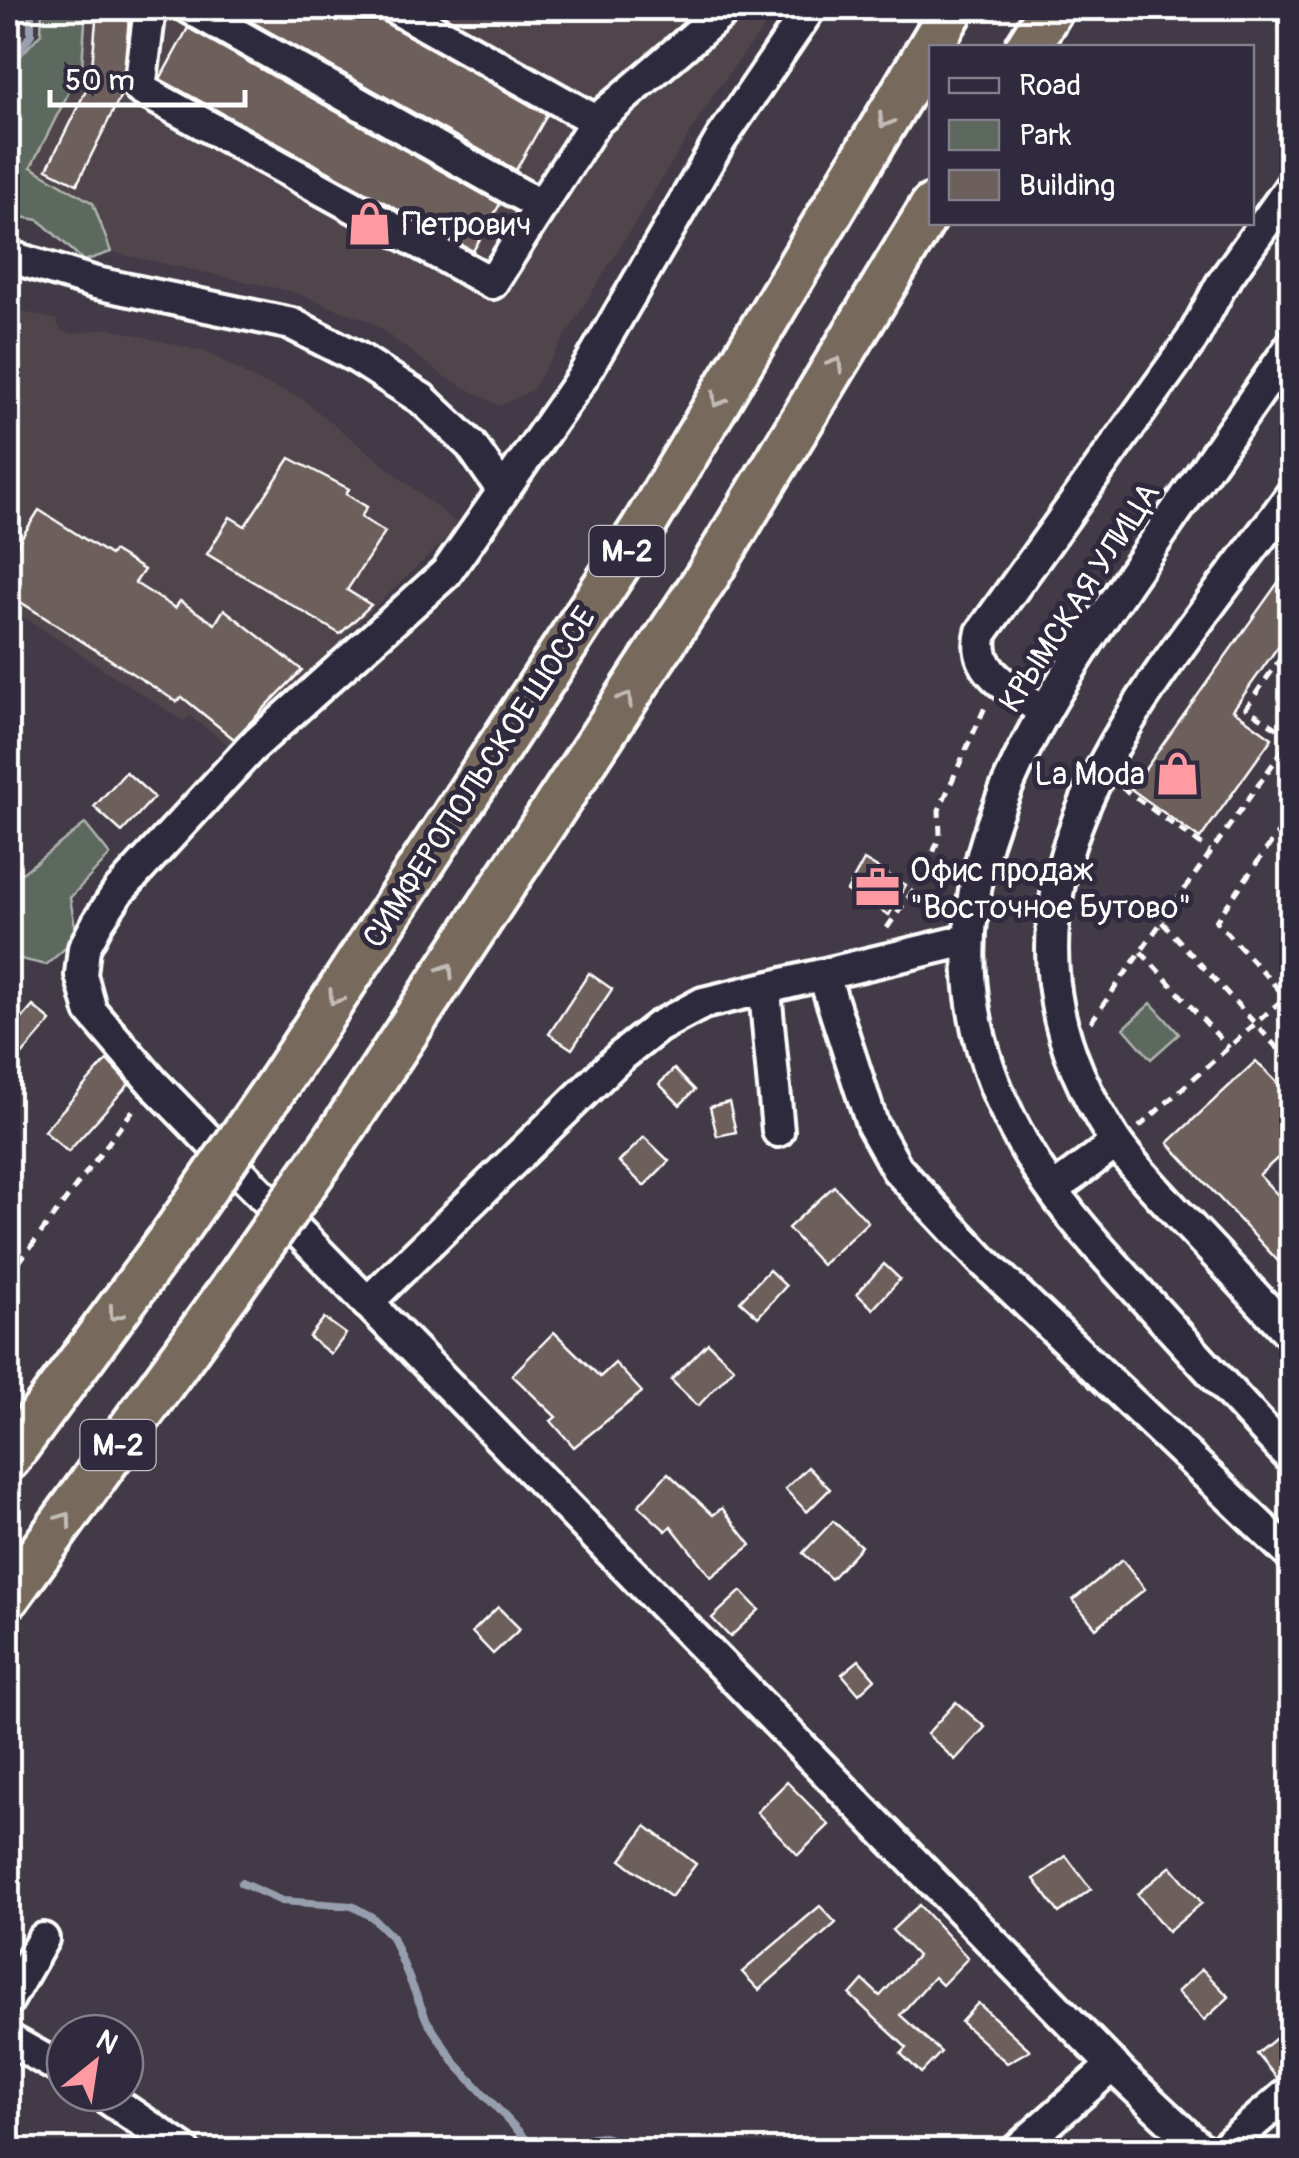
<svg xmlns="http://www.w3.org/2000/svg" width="1299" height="2158" viewBox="0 0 1299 2158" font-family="Pangolin,sans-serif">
  <rect width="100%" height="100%" fill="#423a46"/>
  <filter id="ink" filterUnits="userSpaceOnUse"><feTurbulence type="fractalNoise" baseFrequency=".01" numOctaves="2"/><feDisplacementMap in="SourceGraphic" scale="20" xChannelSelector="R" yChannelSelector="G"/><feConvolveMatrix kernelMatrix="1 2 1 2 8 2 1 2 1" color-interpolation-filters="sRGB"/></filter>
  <g filter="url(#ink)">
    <g fill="#4f454c">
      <path d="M86 8H779L718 88 532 390 500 406 445 377 371 322 293 292 111 252 93 203 31 167 82 67Z"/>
      <path d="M8 309 56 319 60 330 73 334 109 328 209 353 254 379 301 398 460 526 346 635 236 751 190 716 183 721 8 607Z"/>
    </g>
    <g fill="#5d695e" stroke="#aeb4ae" stroke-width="2.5">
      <path d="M42 8H86L82 66 31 167 93 203 111 252 84 261 39 220 8 215V70L41 33Z"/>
      <path d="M85 824 110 855 70 898 77 938 46 965 8 956V864L22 873Z"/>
      <path d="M1151 1003 1179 1034 1151 1059 1124 1028Z"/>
    </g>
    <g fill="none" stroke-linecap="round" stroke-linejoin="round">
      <g stroke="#979faf" stroke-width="8">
        <path d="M8 70 31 34V8"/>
        <path d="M241 1883 282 1901 352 1906 372 1917 392 1937 427 2021 456 2064 536 2150"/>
        <path d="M574 2150C584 2138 593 2134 608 2138L615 2150"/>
      </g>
    </g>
    <g fill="#6d5f5b" stroke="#fff" stroke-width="2.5">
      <path d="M97 8H130L122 93 77 184 47 169 91 80Z"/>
      <path d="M227 8H360L547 115 516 170Z"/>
      <path d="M188 28 500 204 473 251 160 79Z"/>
      <path d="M290 458 349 489 346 494 367 507 361 517 385 532 347 590 371 605 340 634 207 554 230 517 245 526Z"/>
      <path d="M39 510 110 555 113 551 144 570 135 583 175 608 180 601 215 624 224 609 302 670 234 739 182 697 177 702 8 594V543L15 548Z"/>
      <path d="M1292 563V627L1233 710 1272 738 1200 839 1131 789Z"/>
      <path d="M126 772 154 797 122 832 94 807Z"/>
      <path d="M864 860 906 885 889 915 847 891Z"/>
      <path d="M589 973 612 989 572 1049 549 1034Z"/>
      <path d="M33 1006 51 1021 8 1071V1035Z"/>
      <path d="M107 1060 129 1084 68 1152 44 1131Z"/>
      <path d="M1256 1061 1292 1098V1145L1259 1175 1292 1210V1276L1168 1143Z"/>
      <path d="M674 1069 695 1090 680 1105 659 1084Z"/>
      <path d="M729 1102 736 1132 717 1136 710 1107Z"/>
      <path d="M644 1137 669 1161 644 1186 619 1162Z"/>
      <path d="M834 1186 868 1222 822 1265 788 1228Z"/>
      <path d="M884 1264 900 1279 873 1309 857 1294Z"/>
      <path d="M769 1270 786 1286 758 1317 740 1301Z"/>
      <path d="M324 1318 346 1334 331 1354 309 1337Z"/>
      <path d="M554 1332 600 1377 615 1363 642 1392 574 1447 551 1421 556 1417 512 1375Z"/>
      <path d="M708 1343 734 1368 698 1406 671 1380Z"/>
      <path d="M808 1467 830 1489 807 1512 785 1489Z"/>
      <path d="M668 1473 713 1515 722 1508 751 1545 711 1577 671 1526 666 1531 638 1506Z"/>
      <path d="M833 1521 861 1546 831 1579 803 1553Z"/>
      <path d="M1122 1560 1145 1589 1096 1628 1073 1600Z"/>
      <path d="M741 1591 759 1610 730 1637 712 1618Z"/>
      <path d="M498 1607 520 1629 493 1654 472 1632Z"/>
      <path d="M859 1660 875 1679 859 1694 842 1674Z"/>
      <path d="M956 1702 985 1727 955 1760 927 1734Z"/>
      <path d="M787 1782 829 1825 798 1855 757 1812Z"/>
      <path d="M646 1826 696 1864 671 1897 621 1860Z"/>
      <path d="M1066 1856 1091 1889 1059 1913 1034 1879Z"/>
      <path d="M1171 1866 1202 1903 1168 1932 1137 1894Z"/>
      <path d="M919 1905 968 1958 942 1985 934 1977 900 2015 941 2052 921 2073 901 2054 907 2048 850 1995 863 1980 880 1996 917 1956 892 1930Z"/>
      <path d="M820 1906 836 1923 759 1990 742 1972Z"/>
      <path d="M1202 1969 1229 1997 1204 2020 1177 1992Z"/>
      <path d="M978 2003 1030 2050 1007 2063 961 2022Z"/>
      <path d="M1292 2025V2069L1277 2078 1257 2054Z"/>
    </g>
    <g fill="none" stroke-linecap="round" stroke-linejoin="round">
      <defs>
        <g id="minor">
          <path d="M150 8 140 89 492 283 541 206"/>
          <path d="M190 8 541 206 596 121"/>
          <path d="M395 8 596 121 724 11"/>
          <path d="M810 8 721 139 582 378 446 573 251 748 118 892 98 922 84 948 81 975 91 1011 153 1083 1122 2075 1202 2150"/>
          <path d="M8 256 96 283 292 324 358 358 422 399 471 445 501 488"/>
          <path d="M1292 345C1237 423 1182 502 1128 581 996 773 897 947 1038 1169 1068 1216 1107 1257 1144 1298 1193 1352 1242 1406 1292 1459"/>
          <path d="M1292 494C1150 692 949 889 1114 1139 1132 1166 1156 1190 1178 1214 1216 1254 1254 1295 1292 1336"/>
          <path d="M1042 710C1013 690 971 672 982 632L1192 339 1221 285 1292 185"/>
          <path d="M824 976 872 1124 897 1169 982 1260 1292 1556"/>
          <path d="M765 991 778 1131"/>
          <path d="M1053 1190 1116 1143"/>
          <path d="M367 1303 620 1057 658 1027 703 1003 968 940"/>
          <path d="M8 2000 43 1939"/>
          <path d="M8 2039 65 2071"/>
          <path d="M100 2093 184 2150"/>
          <path d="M1017 2150 1113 2065"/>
          <path d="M1222 2150 1292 2090"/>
        </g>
        <g id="highway">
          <path d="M1027 48 1052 8"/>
          <path d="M280 1081 642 529 953 8"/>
          <path d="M336 1139 708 575 932 206"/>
          <path d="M8 1459 173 1235"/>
          <path d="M8 1597 229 1292"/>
        </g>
      </defs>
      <use href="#minor" stroke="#fff" stroke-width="38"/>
      <use href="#highway" stroke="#fff" stroke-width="50"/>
      <g stroke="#fff" stroke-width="5" stroke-dasharray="10 8" stroke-linecap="butt">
        <path d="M1292 642 1246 708 1292 738"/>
        <path d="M1121 787 1210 851"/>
        <path d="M1292 813 1216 921 1292 1004"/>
        <path d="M1162 922 1292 1064"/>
        <path d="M887 928 926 872 940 835 939 810 986 705"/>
        <path d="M1141 952 1229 1048"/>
        <path d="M1091 1022 1292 737"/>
        <path d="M1139 1127 1292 991"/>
        <path d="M1292 1162 1279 1173 1292 1187"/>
        <path d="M8 1277 136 1106"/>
      </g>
      <use href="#minor" stroke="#2f2a3d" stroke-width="30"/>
      <use href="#highway" stroke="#77695c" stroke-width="42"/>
      <defs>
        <g id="highway-bridge">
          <path d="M173 1235 280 1081"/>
          <path d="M229 1292 336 1139"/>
        </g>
      </defs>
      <use href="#highway-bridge" stroke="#fff" stroke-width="50" stroke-linecap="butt"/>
      <use href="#highway-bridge" stroke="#77695c" stroke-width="42"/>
    </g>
    <defs><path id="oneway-chevron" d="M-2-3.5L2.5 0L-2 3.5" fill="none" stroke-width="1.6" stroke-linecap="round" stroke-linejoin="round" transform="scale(2.5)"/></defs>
    <g stroke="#c2bcb6">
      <use href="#oneway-chevron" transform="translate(885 121) rotate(121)"/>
      <use href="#oneway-chevron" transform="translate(836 364) rotate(-59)"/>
      <use href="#oneway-chevron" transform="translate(718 400) rotate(121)"/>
      <use href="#oneway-chevron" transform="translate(626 699) rotate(-57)"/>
      <use href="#oneway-chevron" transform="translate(447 970) rotate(-57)"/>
      <use href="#oneway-chevron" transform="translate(335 998) rotate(123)"/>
      <use href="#oneway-chevron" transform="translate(115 1314) rotate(126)"/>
      <use href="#oneway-chevron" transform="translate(65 1519) rotate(-54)"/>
    </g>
  </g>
  <defs>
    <symbol id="shop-bare" viewBox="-9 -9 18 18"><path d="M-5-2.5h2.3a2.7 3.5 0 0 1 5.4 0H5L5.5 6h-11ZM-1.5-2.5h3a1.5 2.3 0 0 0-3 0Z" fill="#ff9aa2" stroke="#2f2a3d" stroke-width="2.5" paint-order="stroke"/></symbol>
    <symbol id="office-bare" viewBox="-9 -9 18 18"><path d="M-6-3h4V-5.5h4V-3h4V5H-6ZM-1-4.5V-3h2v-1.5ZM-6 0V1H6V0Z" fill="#ff9aa2" stroke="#2f2a3d" stroke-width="2.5" paint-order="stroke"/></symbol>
  </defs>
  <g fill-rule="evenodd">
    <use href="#shop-bare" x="338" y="192" width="63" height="63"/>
    <use href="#shop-bare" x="1146" y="742" width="63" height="63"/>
    <use href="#office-bare" x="846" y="856" width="63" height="63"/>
  </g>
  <g text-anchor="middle" stroke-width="10" stroke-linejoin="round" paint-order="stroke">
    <g fill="#2f2a3d" stroke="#c1bfc5" stroke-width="2.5">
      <rect x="589.5" y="526" width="75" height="50" rx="8"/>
      <rect x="80.5" y="1420" width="75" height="50" rx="8"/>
    </g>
    <g font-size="30" font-weight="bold" fill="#fff">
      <text x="627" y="561">М-2</text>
      <text x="118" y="1455">М-2</text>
    </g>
    <g font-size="32" fill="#fff" stroke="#2f2a3d" text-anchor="start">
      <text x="402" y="235">Петрович</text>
      <text x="1145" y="785" text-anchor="end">La Moda</text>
      <text x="910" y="881">Офис продаж<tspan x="910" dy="37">"Восточное Бутово"</tspan></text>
    </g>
    <g font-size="32" fill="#fff" stroke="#2f2a3d">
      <text transform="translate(1079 597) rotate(-57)" y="11">КРЫМСКАЯ УЛИЦА</text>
      <text transform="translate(479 777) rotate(-57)" y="11">СИМФЕРОПОЛЬСКОЕ ШОССЕ</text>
    </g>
  </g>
  <rect width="1299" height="2158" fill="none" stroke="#2f2a3d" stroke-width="40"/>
  <rect x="20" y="20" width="1259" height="2118" fill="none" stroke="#fff" stroke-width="4" filter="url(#ink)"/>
  <rect x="929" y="45" width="325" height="180" fill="#2f2a3d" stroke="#827f8b" stroke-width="2.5"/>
  <rect x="949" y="78" width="50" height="15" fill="#2f2a3d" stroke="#827f8b" stroke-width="2.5"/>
  <text x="1019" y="95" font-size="30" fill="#ffffff">Road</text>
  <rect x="949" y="120" width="50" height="30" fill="#5d695e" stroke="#827f8b" stroke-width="2.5"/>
  <text x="1019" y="145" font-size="30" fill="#ffffff">Park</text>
  <rect x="949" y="170" width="50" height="30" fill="#6d5f5b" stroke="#827f8b" stroke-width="2.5"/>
  <text x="1019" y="195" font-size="30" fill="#ffffff">Building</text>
  <g transform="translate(95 2063) rotate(30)"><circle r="48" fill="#2f2a3d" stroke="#827f8b" stroke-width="2.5"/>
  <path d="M0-8L18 38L0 25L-18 38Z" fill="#ff9aa2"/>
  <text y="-15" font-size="28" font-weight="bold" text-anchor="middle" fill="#ffffff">N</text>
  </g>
  <path d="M50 90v15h195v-15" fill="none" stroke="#ffffff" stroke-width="5"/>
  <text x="65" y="90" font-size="30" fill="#ffffff" stroke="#2f2a3d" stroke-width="8" paint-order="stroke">50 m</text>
</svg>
